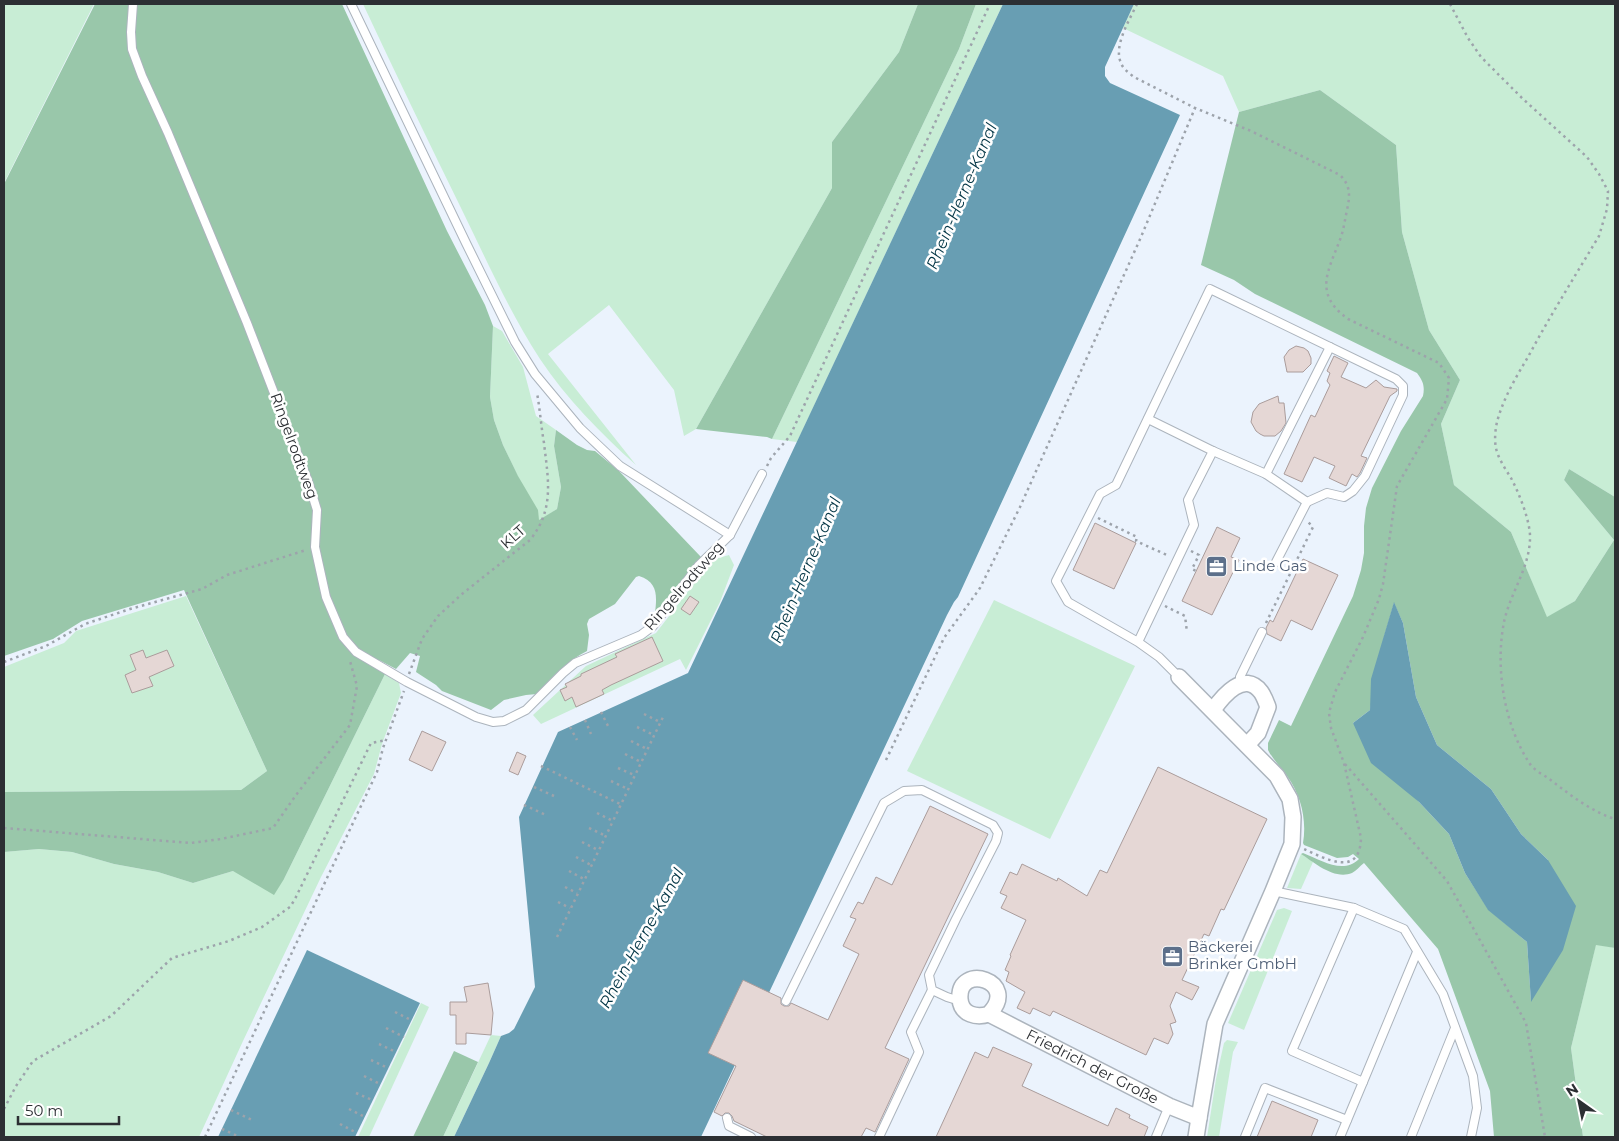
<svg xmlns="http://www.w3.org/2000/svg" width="1619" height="1141" viewBox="0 0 1619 1141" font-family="Montserrat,sans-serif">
  <rect width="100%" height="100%" fill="#ebf3fd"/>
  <g fill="#c8edd5">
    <path d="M4 4H94L4 183Z"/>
    <path d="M363 4H918L899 52 832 142V188L696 429 684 436 674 390 609 305 548 354 636 465C601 434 566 398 540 359 509 311 486 259 461 208 428 141 395 72 363 4Z"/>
    <path d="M976 4H1003L797 442 772 439 959 49Z"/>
    <path d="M1134 4H1613L1615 5V497L1569 469 1564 480 1614 540 1575 601 1547 618 1511 532 1454 485 1441 424 1460 380 1429 330 1402 232 1396 145 1320 90 1239 112 1223 76 1123 28Z"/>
    <path d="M493 326 502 331 523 367 536 416 556 430 554 446 561 487 557 509 539 521 503 445 494 420 490 397Z"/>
    <path d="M729 555 734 565 720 602 686 670 680 659 541 724 533 715 586 666 656 633 706 568 715 559Z"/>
    <path d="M186 596 267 771 241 790 4 792V667L64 643 76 631Z"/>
    <path d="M994 600 1135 666 1050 839 907 771Z"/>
    <path d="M385 674 399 683 401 693 382 744 374 774 321 877 243 1041 199 1137H4V852L39 849 72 852 114 864 158 872 193 883 233 871 284 879Z"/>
    <path d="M1301 854 1313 862 1301 889 1287 888Z"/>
    <path d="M1284 908 1292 911 1244 1030 1228 1023 1277 910Z"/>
    <path d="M1596 944 1615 948V1137H1583L1571 1048Z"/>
    <path d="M421 1003 429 1007 369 1137H358Z"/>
    <path d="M491 1035 501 1036 489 1063 454 1137H443Z"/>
    <path d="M1227 1040 1238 1042 1233 1052 1219 1137H1207L1216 1079 1224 1043Z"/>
  </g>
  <g fill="#99c7aa" fill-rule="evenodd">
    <path d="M95 4H342L447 231 485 305 493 326 490 397 494 420 503 445 518 476 538 510 539 520 557 509 561 487 554 446 556 430 577 445 587 450 595 451 619 471 701 557 655 613C657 596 658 582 639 576L636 577 615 604 589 619 587 624 589 635 587 651C567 661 552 677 537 694L526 695 504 700 491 710 442 691 436 685 419 674 416 672 420 656 410 653 396 669 379 660 375 668 385 674 284 879 274 895 233 871 193 883 158 872 114 864 72 852 39 849 4 852V792L241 790 267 771 184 590 82 621 53 639 4 656V184Z"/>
    <path d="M918 4H976L959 49 772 439 767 437 696 429 832 188V142L899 52Z"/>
    <path d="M1320 90 1396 145 1402 232 1429 330 1460 380 1441 424 1454 485 1511 532 1547 617 1575 601 1614 540 1564 480 1569 469 1615 497V948L1596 945 1571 1048 1583 1137H1494L1490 1091 1438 949 1364 863C1360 866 1356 871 1352 873 1334 880 1315 863 1301 854L1303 853C1321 860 1343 875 1359 859L1353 854 1348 857 1337 858 1304 845 1303 843C1307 820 1301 795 1287 776 1281 767 1273 760 1268 750V743L1279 720 1291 726 1353 596 1361 570 1364 553V526L1366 508 1372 488 1401 431 1423 396C1425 386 1423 381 1417 373L1255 294 1234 280 1201 265 1239 112ZM1394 603 1403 623 1416 697 1437 745 1491 789 1521 834 1548 860 1531 1001 1527 942 1488 909 1465 873 1449 834 1419 802 1353 723 1370 710 1384 637Z"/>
    <path d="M454 1051 478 1062 443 1137H413Z"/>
  </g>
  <g fill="#689eb3">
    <path d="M1003 4H1134L1105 67V76L1110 83 1180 115 958 597 954 602 947 615 701 1137H454L489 1063 501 1036 509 1033 514 1029 535 987 519 817 558 732 688 673Z"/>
    <path d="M1394 602 1403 623 1416 697 1437 745 1491 789 1521 834 1548 860 1576 906 1563 950 1531 1002 1527 942 1488 910 1465 873 1449 834 1419 802 1371 763 1353 723 1370 710 1371 679Z"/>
    <path d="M307 950 420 1003 355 1137H218Z"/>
  </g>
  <g fill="#e5d7d5" stroke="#aa9c9b">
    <path d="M1296 346 1304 348 1308 351 1311 358V364L1303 372H1287L1284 357 1289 350Z"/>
    <path d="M1334 356 1348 363 1341 377 1366 388 1376 380 1384 387 1397 389V391L1390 396 1361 456 1367 458 1360 473 1357 477 1352 474 1346 486 1329 478 1335 466 1314 457 1302 482 1284 474 1311 415 1315 417 1330 385 1327 381 1330 373 1327 371Z"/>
    <path d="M1278 396 1279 403H1284L1286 423 1281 431 1275 436H1264L1260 434 1256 431 1251 422 1253 412 1259 404Z"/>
    <path d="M1095 523 1136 543 1114 589 1073 570Z"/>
    <path d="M1217 527 1240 538 1231 557 1239 560 1212 615 1182 601Z"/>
    <path d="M1303 559 1338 575 1312 630 1291 620 1281 641 1267 634 1266 628 1270 620 1273 622Z"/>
    <path d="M690 596 699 602 690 615 681 609Z"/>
    <path d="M652 637 663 661 611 685 602 690 604 694 576 707 572 697 565 701 560 690 567 687 565 684 581 676V674L617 657 615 654Z"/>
    <path d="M143 650 146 658 167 650 174 666 149 677 153 686 132 693 125 675 136 670 130 655Z"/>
    <path d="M422 731 446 742 432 771 409 760Z"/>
    <path d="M517 752 526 756 518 775 509 771Z"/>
    <path d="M1158 767 1267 819 1224 910 1221 909 1209 936 1204 934 1182 980 1199 987 1192 1000 1176 992 1170 1006 1176 1022 1170 1024 1173 1034 1168 1044 1154 1038 1146 1055 1053 1011 1050 1016 1033 1008 1030 1014 1017 1008 1025 992 1006 981 1009 972 1005 970 1011 956 1010 955 1026 920 1001 908 1007 896 1000 893 1010 872 1017 875 1022 864 1057 881 1058 878 1087 896 1100 870 1107 873Z"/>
    <path d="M930 806 988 834 885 1048 909 1059 875 1132 866 1128 861 1137H767L734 1121 732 1116 729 1113H725L722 1116 714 1112 736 1066 708 1053 743 980 781 998V1004L784 1006H789L791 1003 828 1020 859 954 843 946 856 919 850 917 858 902 863 904 876 877 892 885Z"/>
    <path d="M488 983 493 1013 491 1035 466 1033V1044H456V1015H450V1002H467L464 987Z"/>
    <path d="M993 1047 1032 1064 1022 1086 1108 1126 1116 1108 1130 1115 1129 1118 1148 1127 1144 1137H936L975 1052 988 1058Z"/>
    <path d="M1272 1101 1318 1120 1311 1137H1257Z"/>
  </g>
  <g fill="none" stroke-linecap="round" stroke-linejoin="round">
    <defs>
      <g id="lane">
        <path d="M133 4 131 32 132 49 142 76 168 133 247 323 308 481 317 510 315 547 326 597 343 637 356 652 407 682 476 717 493 722 504 721 526 710 563 673 575 663 641 635 653 626 699 565 730 535 762 474"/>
        <path d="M351 4 466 243 515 342 535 374 580 428 620 466 730 535"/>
        <path d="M1148 419 1213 451"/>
        <path d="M1266 474 1330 347"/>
        <path d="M1276 562 1307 502"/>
        <path d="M1138 642 1194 525 1188 500 1213 451 1266 474 1307 502 1327 493 1344 497 1353 491 1365 476 1403 395V386L1396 379 1210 289 1116 485 1100 494 1056 581 1068 602 1138 642 1159 657 1179 677"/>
        <path d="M1240 684V677L1262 632"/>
        <path d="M1273 891 1354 908 1404 929 1443 994 1473 1076 1477 1108 1471 1137"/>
        <path d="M1354 908 1292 1051 1363 1082 1417 952"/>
        <path d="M786 1001 884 803 904 791 922 790 993 825 998 833 996 841 956 919 929 975 932 990 947 997 960 1001"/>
        <path d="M727 1118 729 1126 751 1137"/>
        <path d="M879 1137 919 1052 911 1032 932 990"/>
        <path d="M1156 1137 1169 1106"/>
        <path d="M1245 1137 1265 1088 1347 1120"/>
        <path d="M1340 1137 1363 1082"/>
        <path d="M1411 1137 1455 1028"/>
      </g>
      <g id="street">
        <path d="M1213 710C1223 696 1244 670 1261 692 1264 696 1266 702 1268 707L1258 733 1247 745"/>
        <path id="s1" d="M989 1014C1021 981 957 962 960 999 961 1015 977 1018 989 1014L1169 1106 1199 1118 1215 1024 1273 891 1292 844 1293 817 1290 799 1277 776 1179 677"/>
        <path d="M1196 1137 1199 1118"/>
      </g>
    </defs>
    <use href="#lane" stroke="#acb4bd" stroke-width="10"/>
    <use href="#street" stroke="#acb4bd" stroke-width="18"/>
    <g stroke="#9da3ab" stroke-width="2.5" stroke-dasharray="2.5 4" stroke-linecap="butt">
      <path d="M1137 4C1130 19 1113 46 1121 63 1123 69 1129 73 1134 77L1195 108 1251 131 1340 175C1351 186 1350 196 1347 210 1345 219 1344 228 1341 237 1329 270 1312 293 1348 319L1439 363 1449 378 1447 399 1397 486 1383 584 1379 599 1363 637 1335 692 1329 713 1331 728 1344 763 1361 838C1360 878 1326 859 1304 849"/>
      <path d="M1450 4 1468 38 1481 57 1523 99 1587 157 1599 174 1608 191 1607 209 1599 236C1575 276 1550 316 1528 357 1516 377 1503 399 1497 422 1495 431 1494 443 1497 452 1500 461 1506 470 1511 478 1519 493 1529 518 1530 535 1531 566 1510 593 1504 622 1495 668 1504 725 1530 764 1534 770 1542 774 1548 778 1569 794 1590 811 1615 819"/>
      <path d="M767 466 771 458 790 436 990 4"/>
      <path d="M1098 518 1137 537 1136 541 1169 556"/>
      <path d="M1191 551 1199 555 1192 569 1196 571"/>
      <path d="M1165 606 1185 616 1187 632"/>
      <path d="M1266 623 1313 527 1308 522"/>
      <path d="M4 662 46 646 85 624 130 609 202 589 227 575 306 550"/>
      <path d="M409 674 422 639 438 616 462 594 530 540C555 509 548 479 544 443 541 426 540 409 537 393"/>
      <path d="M601 712 608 726"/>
      <path d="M644 714 660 722"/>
      <path d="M585 720 591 734"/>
      <path d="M570 727 577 740"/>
      <path d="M637 727 654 735"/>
      <path d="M631 741 647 749"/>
      <path d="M625 754 641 762"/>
      <path d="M886 760 944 638 980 588 1020 507 1141 237 1195 108"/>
      <path d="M1345 764 1447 881 1526 1023 1545 1137"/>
      <path d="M541 766 620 804"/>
      <path d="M618 768 634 775"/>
      <path d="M611 781 628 789"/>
      <path d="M534 787 554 796"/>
      <path d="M524 805 546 815"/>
      <path d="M597 813 613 821 664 715"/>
      <path d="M4 828 191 843 221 839 273 828 296 795 350 725 357 686 350 661"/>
      <path d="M589 828 604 835"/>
      <path d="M582 842 598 850"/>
      <path d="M576 857 591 865"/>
      <path d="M569 871 584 879"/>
      <path d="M565 887 577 893"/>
      <path d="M558 902 570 908"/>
      <path d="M557 937 613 821"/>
      <path d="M395 1012 411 1020"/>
      <path d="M386 1028 404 1037"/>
      <path d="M379 1044 396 1052"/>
      <path d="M371 1060 388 1068"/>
      <path d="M364 1076 380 1084"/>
      <path d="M356 1093 372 1100"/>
      <path d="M4 1109 16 1086 33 1061 111 1016 172 958 229 941 262 927 290 907 295 899 371 743 386 740"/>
      <path d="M349 1109 365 1117"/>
      <path d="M231 1110 254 1121"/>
      <path d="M340 1124 357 1133"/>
      <path d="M222 1129 240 1137"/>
      <path d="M205 1137 377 772 383 748 404 691"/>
    </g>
    <use href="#lane" stroke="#fff" stroke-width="8"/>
    <use href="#street" stroke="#fff" stroke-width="15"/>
  </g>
  <defs>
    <symbol id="office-square" viewBox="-11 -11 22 22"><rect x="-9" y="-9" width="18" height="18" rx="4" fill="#5c6f8a" stroke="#fff"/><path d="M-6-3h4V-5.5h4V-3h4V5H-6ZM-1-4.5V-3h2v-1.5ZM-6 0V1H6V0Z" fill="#fff"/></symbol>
  </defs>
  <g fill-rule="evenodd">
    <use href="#office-square" x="1204" y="554" width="25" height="25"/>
    <use href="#office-square" x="1160" y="944" width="25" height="25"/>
  </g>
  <g text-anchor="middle" stroke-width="5" stroke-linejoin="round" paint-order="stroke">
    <g font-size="15" fill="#2c2f33" stroke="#fff">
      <text transform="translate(294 446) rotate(70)" y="5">Ringelrodtweg</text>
      <text transform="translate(513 537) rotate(-42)" y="5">KLT</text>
      <text transform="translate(684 586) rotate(-49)" y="5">Ringelrodtweg</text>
      <text dy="5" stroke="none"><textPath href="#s1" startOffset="235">Friedrich der Große</textPath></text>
    </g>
    <g font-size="15" fill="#4e5e75" stroke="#fff" text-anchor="start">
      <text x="1233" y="571">Linde Gas</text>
      <text x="1188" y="952">Bäckerei<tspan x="1188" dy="17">Brinker GmbH</tspan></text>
    </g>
    <g font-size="16" font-style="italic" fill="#003444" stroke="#fff">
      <text transform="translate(961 196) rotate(-67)" y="6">Rhein-Herne-Kanal</text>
      <text transform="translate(805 570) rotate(-67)" y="6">Rhein-Herne-Kanal</text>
      <text transform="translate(641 938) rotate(-61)" y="6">Rhein-Herne-Kanal</text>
    </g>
  </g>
  <rect width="1619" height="1141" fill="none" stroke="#2c2f33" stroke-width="10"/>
  <g transform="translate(1579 1101) rotate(327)" stroke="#ffffff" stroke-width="4" paint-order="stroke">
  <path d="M0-4L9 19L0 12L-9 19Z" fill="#2c2f33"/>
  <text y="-8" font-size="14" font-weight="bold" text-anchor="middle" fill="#2c2f33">N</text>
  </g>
  <path d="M18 1116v8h101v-8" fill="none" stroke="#2c2f33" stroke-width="2.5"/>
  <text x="25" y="1116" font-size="15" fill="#2c2f33" stroke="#ffffff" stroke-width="4" paint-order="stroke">50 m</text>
</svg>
